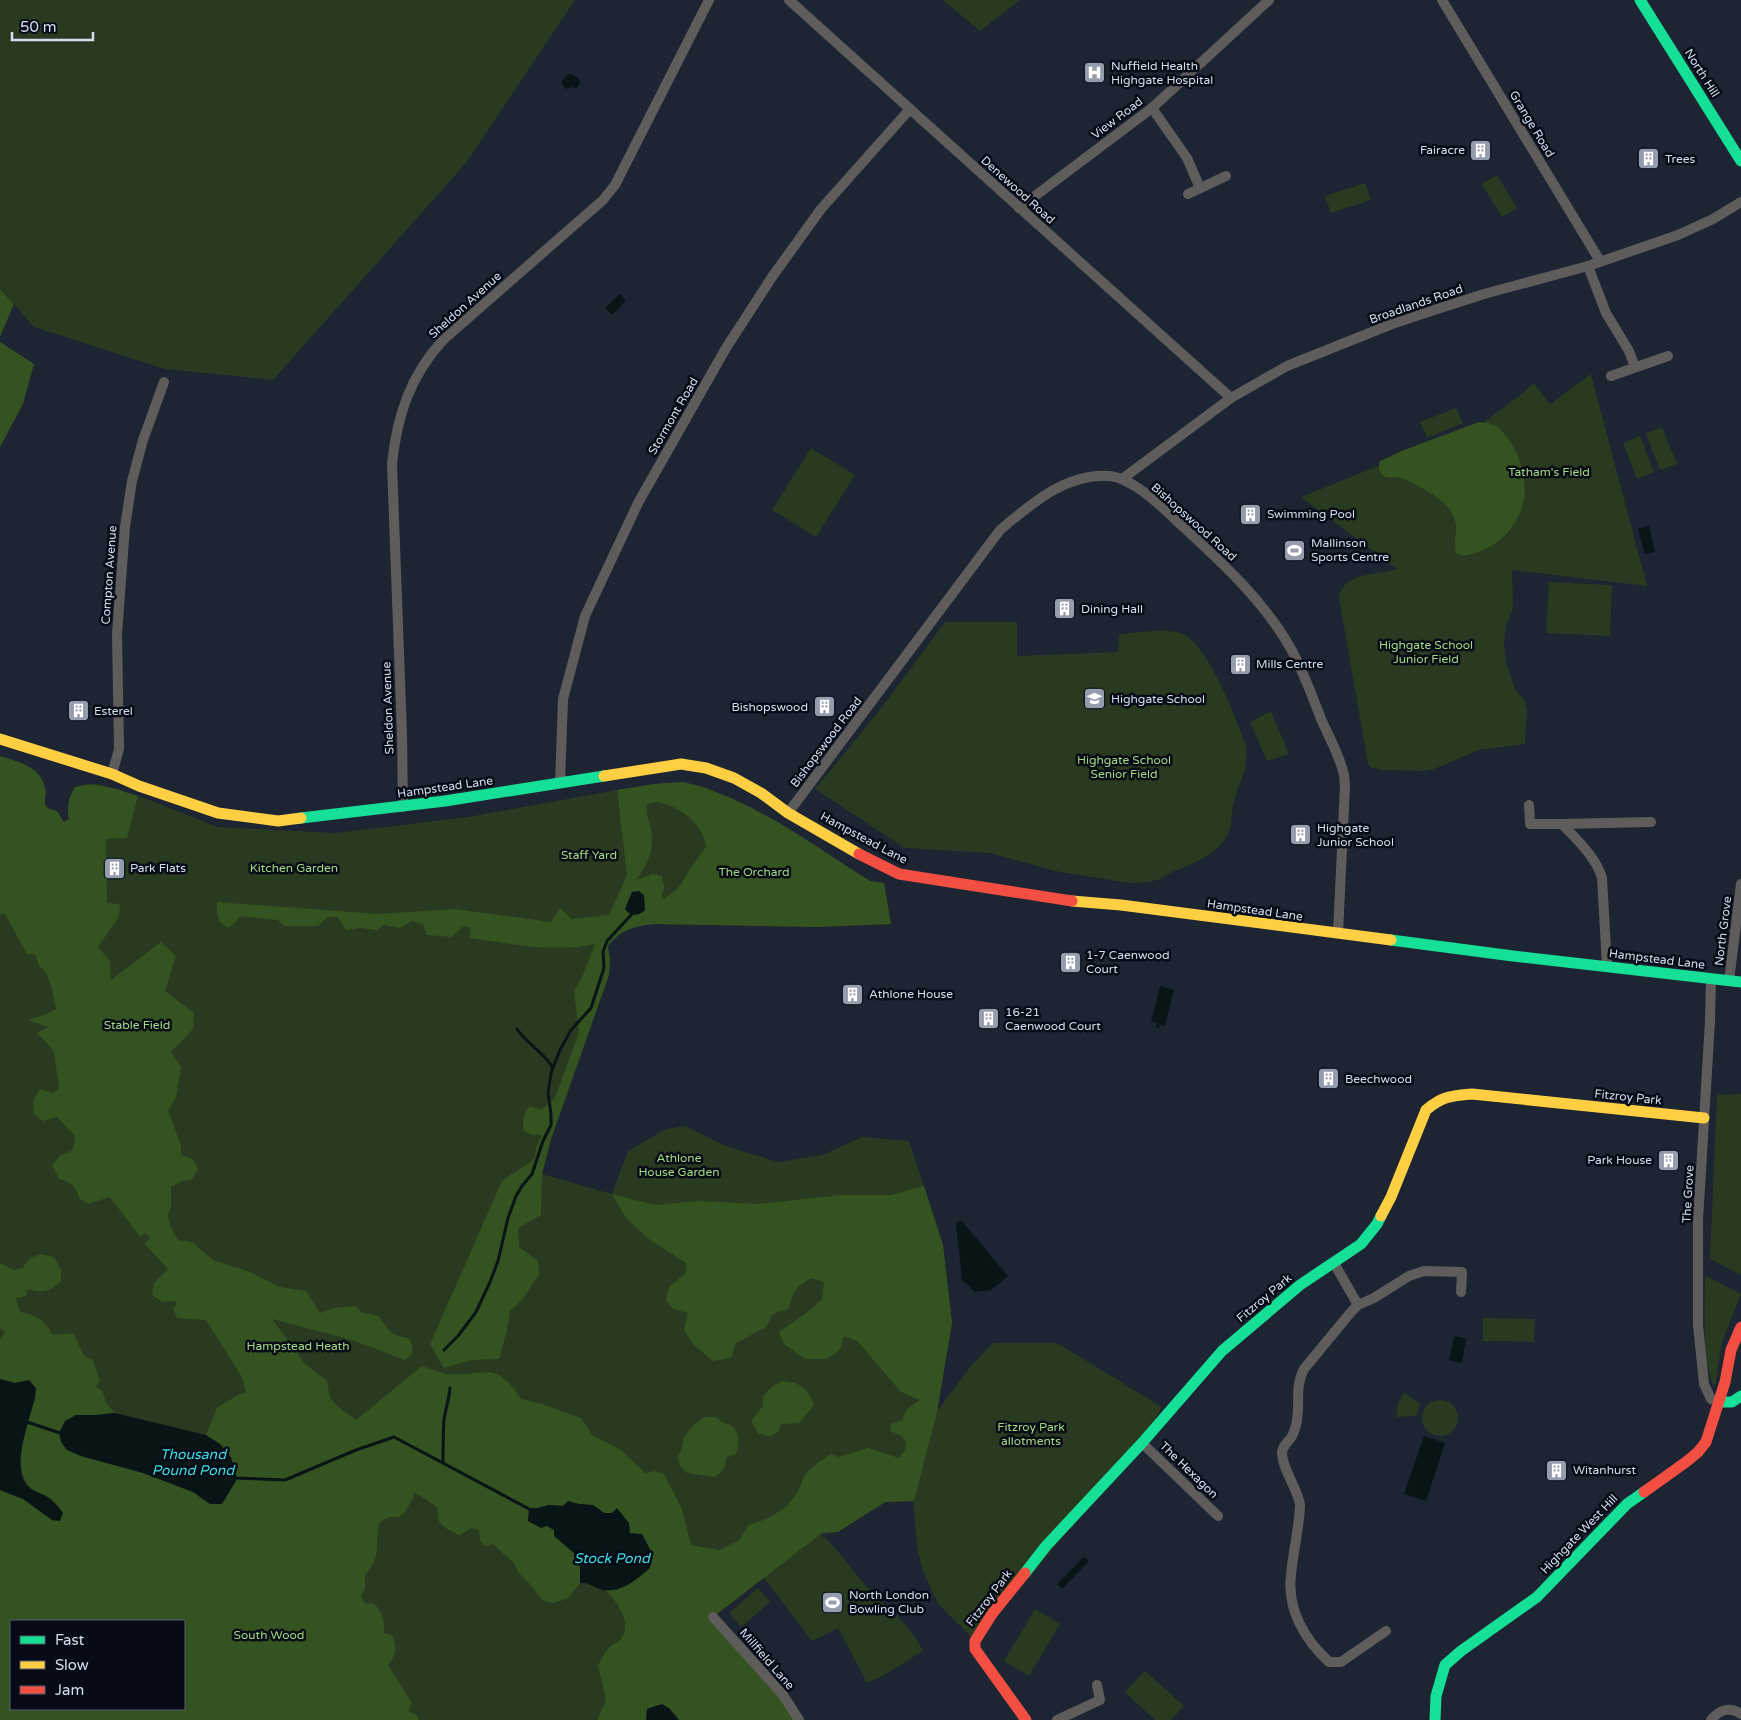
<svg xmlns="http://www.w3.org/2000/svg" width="1741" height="1720" viewBox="0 0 1741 1720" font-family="'Varela Round',sans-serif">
  <rect width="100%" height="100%" fill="#1d2432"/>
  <g fill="#283a1f" fill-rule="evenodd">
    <path d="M0 0H575L466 163 273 380 165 369 34 327 0 288Z"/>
    <path d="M943 0H1020L980 31Z"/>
    <path d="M1497 175 1517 208 1502 217 1482 184Z"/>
    <path d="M1365 183 1371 200 1331 213 1325 196Z"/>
    <path d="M1591 374 1647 586 1512 570 1513 609 1506 626 1504 643 1506 662 1515 689 1525 701 1527 710 1525 744 1479 750 1434 769 1423 771 1383 770 1372 768 1368 764 1339 598C1342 572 1378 575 1397 569L1301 497 1480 425 1522 394 1533 383 1550 404Z"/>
    <path d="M1456 408 1463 423 1427 438 1420 422Z"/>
    <path d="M1662 427 1677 464 1660 470 1646 434Z"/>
    <path d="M1640 436 1654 472 1637 479 1623 443Z"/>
    <path d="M811 448 855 475 816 537 772 510Z"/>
    <path d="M1549 582 1612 585 1610 636 1546 633Z"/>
    <path d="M945 622H1017V656L1118 652 1119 634C1135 633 1168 627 1183 634 1210 648 1236 718 1246 746 1249 768 1241 778 1235 798 1231 809 1233 821 1229 832 1218 857 1185 866 1163 876L1164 878 1149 882 1129 883 1055 871 990 853 905 848 815 789 879 711Z"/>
    <path d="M1271 711 1289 754 1267 761 1250 722Z"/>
    <path d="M0 756C19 762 40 766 45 788 47 794 44 799 45 804 47 810 54 809 58 812 60 815 62 820 64 822L69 819C67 807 68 798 75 787L86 784H98L144 798 218 827 335 833 468 817 617 790 654 784 683 782 705 787 735 800 772 819 870 881 884 883 891 924 816 927 654 924C632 927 622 929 608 946L610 959 609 975 551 1139 542 1174 612 1194 628 1151 666 1129 685 1126 726 1146 778 1162 822 1155 862 1137 909 1141 943 1245 952 1323 937 1411 971 1366 993 1343H1057L1162 1407 1142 1443 975 1641 938 1604 922 1569 917 1546 913 1501 885 1502 838 1532 820 1534C840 1549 852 1572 869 1589 888 1608 911 1626 923 1651L883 1676 867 1683 838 1628 812 1641 764 1578 713 1617 799 1720H0ZM11 1621H184V1709H11Z"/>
    <path d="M1741 1094V1275L1710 1259 1717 1095Z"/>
    <path d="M1705 1275 1741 1294 1722 1342 1715 1387C1701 1368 1705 1300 1705 1275Z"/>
    <path d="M1483 1318 1535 1319 1534 1342 1483 1341Z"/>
    <path d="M1404 1392 1420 1404 1416 1416 1396 1417 1398 1404Z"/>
    <circle cx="1440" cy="1418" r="18"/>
    <path d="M758 1588 770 1602 741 1627 729 1613Z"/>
    <path d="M1035 1609 1060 1624 1029 1676 1004 1661Z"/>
    <path d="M1145 1671 1184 1706 1171 1720H1155L1125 1692Z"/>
  </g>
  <g fill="#355320" fill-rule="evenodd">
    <path d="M0 289 14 304 0 337Z"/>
    <path d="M0 342 34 364 23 404 0 447Z"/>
    <path d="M1479 422C1484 423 1490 423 1494 425 1516 438 1530 480 1523 504 1517 526 1500 545 1478 552 1470 555 1463 557 1456 553 1452 533 1463 526 1447 506 1440 497 1408 479 1397 477 1394 477 1389 478 1386 477 1380 475 1379 469 1379 464L1380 461 1404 450Z"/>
    <path d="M0 756C19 762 40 766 45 788 47 794 44 799 45 804 47 810 54 809 58 812 60 815 62 820 64 822L69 819C67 807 68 798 75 787 97 781 117 789 138 796L127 838 106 839 107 903 120 904 119 917 98 947 110 961 111 980 161 942 176 956 165 991 194 1013 193 1029 171 1052 181 1067 176 1098 168 1110 181 1145V1155L193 1159 198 1170 191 1180 182 1181 171 1187V1207L168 1215 170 1226 178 1240 192 1242 213 1260 250 1272 280 1287 306 1291 320 1313 333 1308 356 1306 361 1312 379 1316C389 1331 390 1335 408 1338L413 1346 412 1354 405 1360 352 1340 272 1319 305 1364 327 1381 330 1398 337 1406 356 1420 422 1366C430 1368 439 1373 447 1374 485 1377 495 1358 521 1399L539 1403 581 1418 593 1436 620 1449 645 1473 656 1471 664 1474 682 1509 691 1545 719 1550 738 1541 749 1525 766 1519 785 1508 798 1492 805 1474 816 1464 831 1454 839 1457 868 1448 899 1458 905 1450 906 1443 902 1436 890 1431 891 1424 902 1420 906 1410 920 1400 901 1392 858 1342 844 1336 840 1350 827 1359H805L784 1344 779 1332 809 1311 822 1299 824 1282 811 1278C796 1287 793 1291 789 1309L773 1314 766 1327 736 1343 731 1358 713 1361 693 1344 684 1330 688 1313 673 1309 666 1300 669 1287 686 1273V1263L650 1240 626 1218 612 1194 655 1205 698 1201 758 1204 842 1195H891L924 1186 943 1245 952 1323 937 1412 914 1501 885 1502 838 1532 822 1533 713 1617 799 1720H679L677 1716 657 1705 647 1709 646 1720H597L606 1700 598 1665C601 1660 604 1653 609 1648 612 1644 618 1643 621 1639 633 1623 617 1601 605 1590L616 1589 630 1533 612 1513H604L593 1505 579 1504 568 1501 563 1506 549 1505 538 1508 547 1526 554 1530 562 1543 574 1553 580 1561V1583L567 1599 553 1603 543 1601 529 1583 518 1572 514 1563 493 1544 485 1546 480 1541 479 1530 472 1528 459 1535C445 1528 435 1525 438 1508L424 1498 413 1492V1498L405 1512 399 1517H389L380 1522C373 1545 384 1554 365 1575V1589L361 1597 366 1604 373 1603C383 1611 384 1621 384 1633L392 1635C397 1646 397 1655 388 1665L412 1703 408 1711 417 1715 419 1720H0V1490L23 1499 52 1520 48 1497C42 1494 32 1491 28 1485 13 1465 26 1419 36 1399L29 1381 15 1383 0 1379V1339L5 1332 0 1328V1263L14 1270 22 1268 30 1258 41 1254 54 1257 61 1270V1281C51 1291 42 1294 28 1289L26 1296 16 1298 20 1312C35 1314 45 1320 52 1334 61 1336 66 1332 74 1334L84 1356 93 1360 100 1381 96 1387 103 1392 106 1403 115 1413 96 1415 81 1456 143 1473 193 1492 210 1504 222 1503 237 1479C230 1454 228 1449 206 1435L217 1408 239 1394 246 1393 242 1377 206 1320 177 1318 173 1309 177 1303 174 1301 163 1302 152 1295 154 1283 168 1269 144 1243 150 1239 146 1233 140 1237 110 1197 88 1204 79 1198C75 1185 73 1183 59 1179L52 1165 61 1155 73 1150 75 1136 57 1117 43 1121 34 1114 33 1101 40 1089 52 1093 59 1089 54 1051 37 1033 48 1027 28 1020 47 1014 56 1009C53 996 51 973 39 966L35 954H27L5 914H0ZM11 1621H184V1709H11Z"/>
    <path d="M683 782C752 798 811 844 870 881L884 883 891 924 816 927 654 924C632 927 622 929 608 946L610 959 609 975 551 1139 542 1174 541 1215 518 1228 519 1247 538 1261 539 1275 520 1302 510 1311 507 1330 499 1359 472 1360 444 1368 430 1344 502 1181C513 1172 524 1168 535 1158L536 1147 542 1135H532L524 1131C522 1121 523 1114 530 1106L541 1110 555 1098 579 1032 574 991 582 977 595 944C555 953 511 944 470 938V927H462L452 937 427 935 423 924 412 921 400 928 384 925 377 930 360 928 346 930 338 917H328L318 926H284L278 920 241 916 229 928C216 921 217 916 217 902L379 914 455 909 551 922 560 908 572 919 609 915 627 875 617 790 654 784ZM657 802C678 805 704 824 706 847 702 853 697 860 692 866 682 881 682 889 664 898L662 896 664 887 662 876 653 874 636 880C646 867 653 853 652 835 651 824 645 815 647 804Z"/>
    <path d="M782 1381C801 1383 807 1387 814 1405L799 1423 781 1424 779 1431 770 1437 758 1433 751 1421 763 1406V1396L773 1386Z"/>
    <path d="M704 1417H716C722 1423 723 1422 730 1425 740 1431 740 1444 736 1454L726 1458C726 1468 723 1471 715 1477L687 1473 680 1466 678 1456C683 1449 681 1449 683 1441 686 1431 696 1423 704 1417Z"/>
  </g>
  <g fill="#081517">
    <path d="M571 74 579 79 580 84 576 89 572 87 565 89 562 84V81L567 75Z"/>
    <path d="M620 294 626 301 612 315 605 308Z"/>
    <path d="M1649 526 1655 552 1645 554 1638 529Z"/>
    <path d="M639 891 644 895 645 910C639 916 630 917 625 909L632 892Z"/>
    <path d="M1160 986 1174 990 1165 1026 1160 1025 1159 1028 1156 1027 1157 1023 1151 1022Z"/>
    <path d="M961 1220 1008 1276 991 1290 975 1292 962 1280 956 1223Z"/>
    <path d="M1454 1336 1466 1338 1462 1363 1449 1360Z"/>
    <path d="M0 1379 15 1383 29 1380 36 1388C35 1412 7 1466 29 1487 33 1491 41 1493 46 1496 53 1500 58 1506 63 1513L60 1521 52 1520 23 1499 0 1490Z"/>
    <path d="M115 1413 206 1435 220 1444 231 1457 237 1479 222 1504H210L193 1492 143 1473 81 1456 67 1450 61 1442 59 1433 65 1421 76 1415H96Z"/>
    <path d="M1424 1436 1445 1443 1426 1501 1404 1494Z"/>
    <path d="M568 1501 579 1504 593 1505 604 1513H612L617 1508 629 1523 630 1533 642 1534 652 1553 650 1568C637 1579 622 1593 603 1590 595 1588 589 1582 580 1583V1561L574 1557V1553L554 1536V1530L547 1526 541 1528 528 1521 529 1508H538L549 1505 563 1506Z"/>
    <path d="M1084 1557 1089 1561 1062 1589 1057 1584Z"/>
    <path d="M662 1704 669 1708 679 1720H646L647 1709Z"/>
  </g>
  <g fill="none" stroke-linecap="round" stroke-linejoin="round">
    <g stroke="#081517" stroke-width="3">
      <path d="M517 1029C527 1044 546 1054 553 1068"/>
      <path d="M444 1350 458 1336 476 1312 490 1282 498 1261 508 1218 516 1196 522 1186 532 1174 543 1141 551 1125V1114L548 1093 551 1073 560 1050 571 1030 591 1008 604 968 603 952 607 941 632 914"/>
      <path d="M24 1421 63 1434"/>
      <path d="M443 1463C443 1448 443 1434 444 1419 446 1408 449 1399 450 1388"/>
      <path d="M234 1478 285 1480 356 1450 394 1437 531 1510"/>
    </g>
    <g stroke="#5e5d5c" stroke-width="10">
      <path d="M789 0 1231 398"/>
      <path d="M1442 0 1600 261"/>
      <path d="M1152 108 1187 158 1200 188"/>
      <path d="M1188 194 1226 176"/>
      <path d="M1019 208 1152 108 1269 0"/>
      <path d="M1588 266 1606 313 1629 351 1635 367"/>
      <path d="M1611 376 1668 356"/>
      <path d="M1122 479 1231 398 1287 366 1392 324 1428 312 1484 294 1588 266 1678 235 1713 219 1741 202"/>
      <path d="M112 774 119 749 117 634 125 527 132 481 143 440 164 382"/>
      <path d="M560 783 563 699 585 616 638 503 726 348 772 277 821 209 910 109"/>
      <path d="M1529 805 1530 824H1562C1577 840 1596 857 1602 878L1607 966"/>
      <path d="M403 807 402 734 392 464C397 416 410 376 443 340L603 200 615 185 709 0"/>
      <path d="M788 813 1000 530C1031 504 1066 473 1109 476 1133 478 1161 506 1178 522 1219 560 1263 599 1291 649 1303 671 1312 695 1321 719 1329 737 1340 756 1344 775L1345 786 1338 933"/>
      <path d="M1562 824 1651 822"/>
      <path d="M1711 979 1710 1021 1698 1220V1325L1704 1384 1711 1399 1719 1402"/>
      <path d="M1729 981 1741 884"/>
      <path d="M1334 1263 1358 1305"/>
      <path d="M1142 1443 1218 1516"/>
      <path d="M713 1617 783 1695 799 1720"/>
      <path d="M1386 1631 1341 1662H1329C1304 1639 1287 1609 1291 1575 1293 1552 1299 1529 1300 1506 1300 1493 1281 1467 1282 1452 1283 1446 1287 1443 1290 1439 1293 1436 1295 1429 1296 1425 1301 1406 1294 1387 1304 1369L1351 1312 1358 1305 1374 1298 1409 1276 1424 1271 1462 1272 1461 1292"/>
      <path d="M1057 1720 1100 1700 1097 1685"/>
      <path d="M1711 1720C1719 1710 1730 1706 1741 1714"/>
    </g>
    <g stroke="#16e098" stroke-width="11">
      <path d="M1640 0 1741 161"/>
      <path d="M301 818 445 801 604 776"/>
      <path d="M1391 940 1513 956 1741 982"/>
      <path d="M1719 1402H1732L1741 1396"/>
      <path d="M1025 1573 1046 1546 1142 1443 1222 1351 1300 1285 1361 1244 1377 1224 1381 1216"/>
      <path d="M1435 1720 1436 1696 1445 1665 1461 1651 1537 1597 1627 1504 1644 1492"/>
    </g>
    <g stroke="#ffcf43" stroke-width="11">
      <path d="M0 739 112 774 139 786 218 813 278 821 301 818"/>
      <path d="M604 776 681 764 706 768 734 778 761 793 788 813 859 854"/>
      <path d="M1072 901 1121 905 1391 940"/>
      <path d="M1381 1216 1391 1197 1426 1110C1443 1096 1451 1096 1472 1094L1704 1118"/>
    </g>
    <g stroke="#f24e42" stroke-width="11">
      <path d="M859 854 899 874 1072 901"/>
      <path d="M1644 1492 1686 1462 1698 1452 1706 1442 1725 1382 1731 1350 1741 1327"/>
      <path d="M1025 1573 992 1614 975 1641V1649L1026 1720"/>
    </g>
  </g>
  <defs>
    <symbol id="hospital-square" viewBox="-11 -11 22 22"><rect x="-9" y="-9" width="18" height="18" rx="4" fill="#959dad" stroke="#060b16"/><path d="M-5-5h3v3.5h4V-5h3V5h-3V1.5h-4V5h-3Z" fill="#fff"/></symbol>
    <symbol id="building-square" viewBox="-11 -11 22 22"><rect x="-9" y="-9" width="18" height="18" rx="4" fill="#959dad" stroke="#060b16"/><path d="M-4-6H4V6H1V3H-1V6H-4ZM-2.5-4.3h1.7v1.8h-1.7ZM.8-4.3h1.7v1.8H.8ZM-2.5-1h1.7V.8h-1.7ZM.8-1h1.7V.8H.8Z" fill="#fff"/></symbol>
    <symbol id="stadium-square" viewBox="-11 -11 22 22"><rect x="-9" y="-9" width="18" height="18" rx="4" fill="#959dad" stroke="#060b16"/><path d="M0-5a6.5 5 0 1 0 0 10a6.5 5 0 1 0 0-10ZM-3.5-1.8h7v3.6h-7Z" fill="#fff"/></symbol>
    <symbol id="school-square" viewBox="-11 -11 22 22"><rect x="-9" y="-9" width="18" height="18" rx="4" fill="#959dad" stroke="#060b16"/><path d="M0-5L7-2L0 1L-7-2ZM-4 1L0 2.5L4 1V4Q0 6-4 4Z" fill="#fff"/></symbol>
  </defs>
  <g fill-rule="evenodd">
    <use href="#hospital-square" x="1082" y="60" width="25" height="25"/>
    <use href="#building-square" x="1468" y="138" width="25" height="25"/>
    <use href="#building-square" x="1636" y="146" width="25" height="25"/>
    <use href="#building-square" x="1238" y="502" width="25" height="25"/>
    <use href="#stadium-square" x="1282" y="538" width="25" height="25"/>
    <use href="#building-square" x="1052" y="596" width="25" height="25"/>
    <use href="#building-square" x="1228" y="652" width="25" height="25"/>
    <use href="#school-square" x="1082" y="686" width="25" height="25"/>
    <use href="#building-square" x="812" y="694" width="25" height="25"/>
    <use href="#building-square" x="66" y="698" width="25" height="25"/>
    <use href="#building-square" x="1288" y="822" width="25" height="25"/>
    <use href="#building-square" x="102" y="856" width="25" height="25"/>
    <use href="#building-square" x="1058" y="950" width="25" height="25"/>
    <use href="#building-square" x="840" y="982" width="25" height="25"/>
    <use href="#building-square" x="976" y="1006" width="25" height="25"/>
    <use href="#building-square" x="1316" y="1066" width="25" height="25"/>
    <use href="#building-square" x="1656" y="1148" width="25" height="25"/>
    <use href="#building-square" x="1544" y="1458" width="25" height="25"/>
    <use href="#stadium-square" x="820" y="1590" width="25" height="25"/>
  </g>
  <g text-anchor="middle" stroke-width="5" stroke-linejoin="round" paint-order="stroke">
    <g font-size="12" fill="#d5deef" stroke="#060b16" text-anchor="start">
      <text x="1111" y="70">Nuffield Health<tspan x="1111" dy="14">Highgate Hospital</tspan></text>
      <text x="1465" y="154" text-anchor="end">Fairacre</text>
      <text x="1665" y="163">Trees</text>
      <text x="1267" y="518">Swimming Pool</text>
      <text x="1311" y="547">Mallinson<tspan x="1311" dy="14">Sports Centre</tspan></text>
      <text x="1081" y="613">Dining Hall</text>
      <text x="1256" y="668">Mills Centre</text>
      <text x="1111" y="703">Highgate School</text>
      <text x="808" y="711" text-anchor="end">Bishopswood</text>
      <text x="94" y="715">Esterel</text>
      <text x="1317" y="832">Highgate<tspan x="1317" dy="14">Junior School</tspan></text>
      <text x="130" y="872">Park Flats</text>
      <text x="1086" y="959">1-7 Caenwood<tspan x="1086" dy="14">Court</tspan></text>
      <text x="869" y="998">Athlone House</text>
      <text x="1005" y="1016">16-21<tspan x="1005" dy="14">Caenwood Court</tspan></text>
      <text x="1345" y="1083">Beechwood</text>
      <text x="1652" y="1164" text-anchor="end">Park House</text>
      <text x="1573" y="1474">Witanhurst</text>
      <text x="849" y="1599">North London<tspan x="849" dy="14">Bowling Club</tspan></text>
    </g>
    <g font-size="12" fill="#d5deef" stroke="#060b16">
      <text transform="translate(1702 73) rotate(58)" y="4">North Hill</text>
      <text transform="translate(1117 118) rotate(-37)" y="4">View Road</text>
      <text transform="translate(1532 124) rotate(59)" y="4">Grange Road</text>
      <text transform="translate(1018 190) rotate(42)" y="4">Denewood Road</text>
      <text transform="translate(1416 304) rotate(-19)" y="4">Broadlands Road</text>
      <text transform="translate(465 305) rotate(-42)" y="4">Sheldon Avenue</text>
      <text transform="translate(673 416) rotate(-60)" y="4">Stormont Road</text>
      <text transform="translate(1194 522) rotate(42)" y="4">Bishopswood Road</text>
      <text transform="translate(109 575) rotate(-86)" y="4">Compton Avenue</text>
      <text transform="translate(388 708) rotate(-92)" y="4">Sheldon Avenue</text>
      <text transform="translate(826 742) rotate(-53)" y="4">Bishopswood Road</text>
      <text transform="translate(445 787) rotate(-8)" y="4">Hampstead Lane</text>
      <text transform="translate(864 838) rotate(28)" y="4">Hampstead Lane</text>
      <text transform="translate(1255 910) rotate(8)" y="4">Hampstead Lane</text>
      <text transform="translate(1723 931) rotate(-83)" y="4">North Grove</text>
      <text transform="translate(1657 959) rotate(7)" y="4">Hampstead Lane</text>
      <text transform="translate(1628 1097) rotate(6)" y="4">Fitzroy Park</text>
      <text transform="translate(1688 1194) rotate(-87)" y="4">The Grove</text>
      <text transform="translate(1264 1298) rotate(-40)" y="4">Fitzroy Park</text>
      <text transform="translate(1189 1470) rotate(44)" y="4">The Hexagon</text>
      <text transform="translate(1579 1534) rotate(-46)" y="4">Highgate West Hill</text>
      <text transform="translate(989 1598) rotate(-53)" y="4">Fitzroy Park</text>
      <text transform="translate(767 1659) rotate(49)" y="4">Millfield Lane</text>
    </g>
    <g font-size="12" fill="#a5d981" stroke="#060b16">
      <text x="1549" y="476">Tatham's Field</text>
      <text x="1426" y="649">Highgate School<tspan x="1426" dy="14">Junior Field</tspan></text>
      <text x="1124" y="764">Highgate School<tspan x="1124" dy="14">Senior Field</tspan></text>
      <text x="589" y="859">Staff Yard</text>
      <text x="294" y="872">Kitchen Garden</text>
      <text x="754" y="876">The Orchard</text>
      <text x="137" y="1029">Stable Field</text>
      <text x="679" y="1162">Athlone<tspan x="679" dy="14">House Garden</tspan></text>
      <text x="298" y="1350">Hampstead Heath</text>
      <text x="1031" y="1431">Fitzroy Park<tspan x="1031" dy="14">allotments</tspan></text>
      <text x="269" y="1639">South Wood</text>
    </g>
    <g font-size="14" font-style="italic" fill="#3cdde7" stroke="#060b16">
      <text x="193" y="1459">Thousand<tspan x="193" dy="16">Pound Pond</tspan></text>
      <text x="612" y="1563">Stock Pond</text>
    </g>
  </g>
  <rect x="10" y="1620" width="175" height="90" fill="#060b16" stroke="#595f6d"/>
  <rect x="20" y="1636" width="25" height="8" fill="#16e098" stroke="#595f6d"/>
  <text x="55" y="1645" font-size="15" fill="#d5deef">Fast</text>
  <rect x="20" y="1661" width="25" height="8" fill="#ffcf43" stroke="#595f6d"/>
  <text x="55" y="1670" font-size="15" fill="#d5deef">Slow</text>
  <rect x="20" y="1686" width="25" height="8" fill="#f24e42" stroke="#595f6d"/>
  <text x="55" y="1695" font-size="15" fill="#d5deef">Jam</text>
  <path d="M12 32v8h81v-8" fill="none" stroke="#d5deef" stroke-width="2.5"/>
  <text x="20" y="32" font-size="15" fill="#d5deef" stroke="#060b16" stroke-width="4" paint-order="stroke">50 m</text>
</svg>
